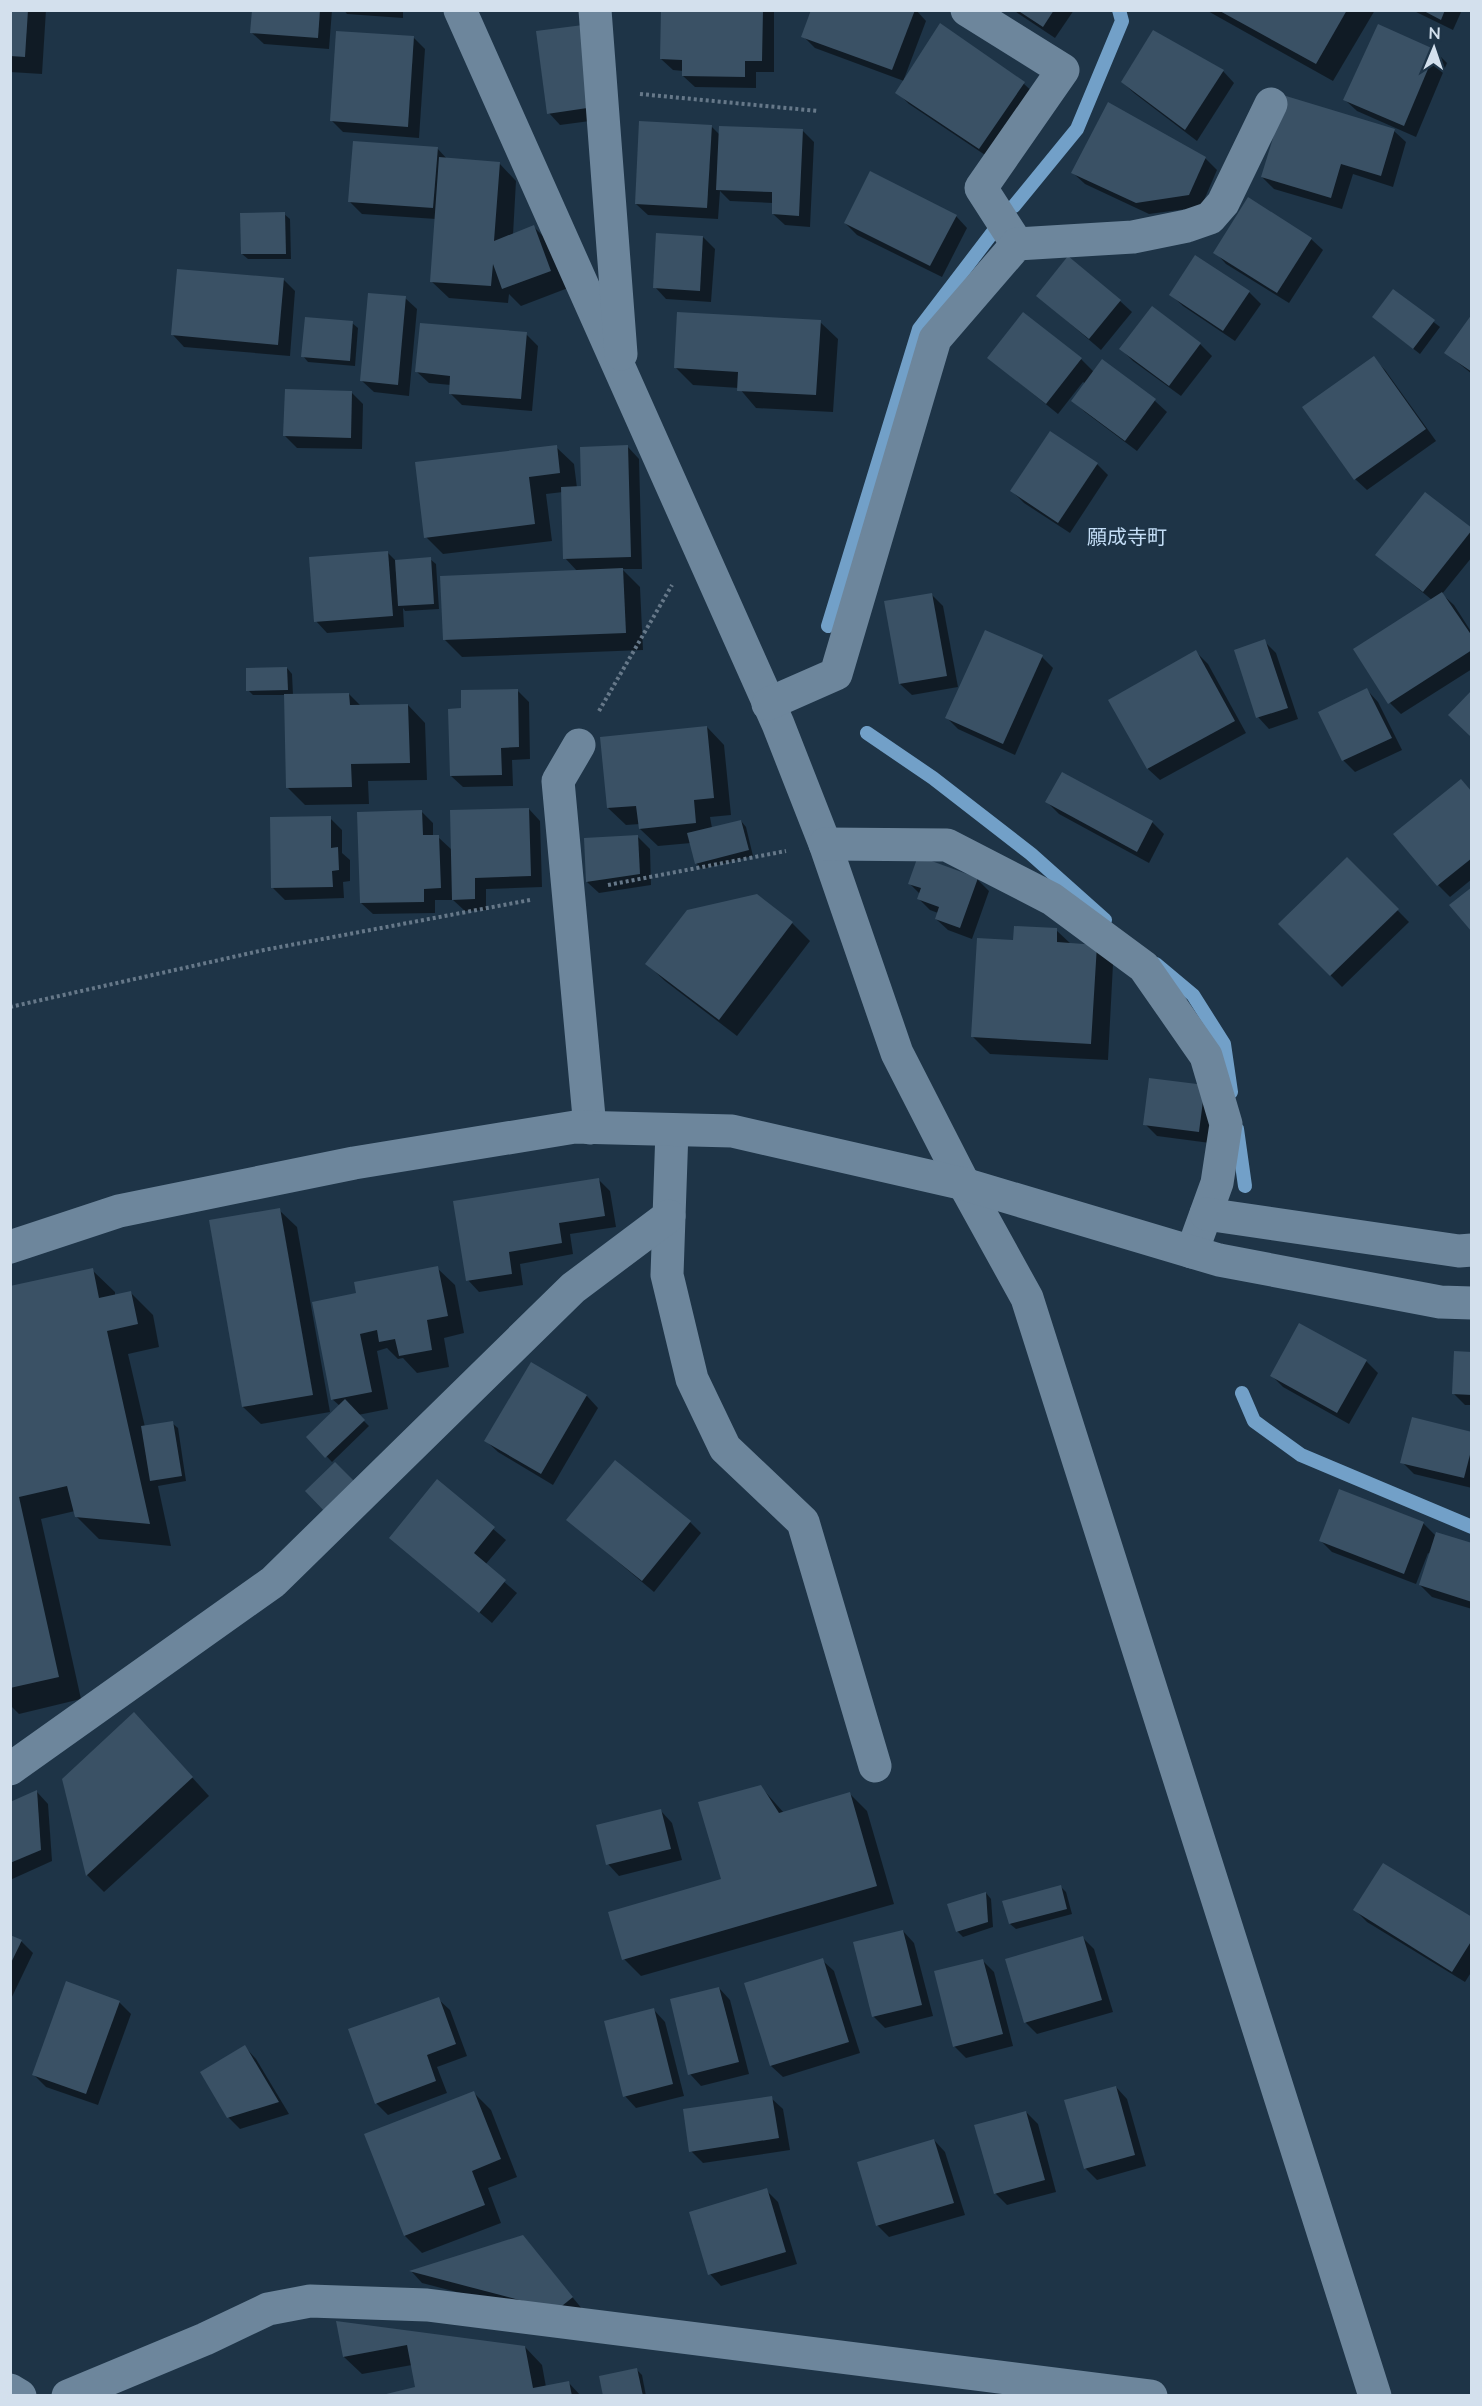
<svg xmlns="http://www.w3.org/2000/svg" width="1482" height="2406" viewBox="0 0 1482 2406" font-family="Lato,'Noto Sans JP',sans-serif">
  <rect width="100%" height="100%" fill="#1e3447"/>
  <g fill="#0007">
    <path d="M10 10H46L42 74 10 72Z"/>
    <path d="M253 10H332L329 49 264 44 252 33Z"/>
    <path d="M344 10H403V18L347 14Z"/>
    <path d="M662 10H774V72H756V88L695 87 683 76V71L673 70 661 59Z"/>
    <path d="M813 10H916L926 21 904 79 1024 84 1036 95 991 159 909 104 897 92 904 81 815 48 803 36Z"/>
    <path d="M1013 10H1074L1055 38Z"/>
    <path d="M1206 10H1375L1333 81Z"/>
    <path d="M1412 10H1462L1453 30Z"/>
    <path d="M413 37 425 49 419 138 343 132 331 120Z"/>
    <path d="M594 38 605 119 560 125 549 113Z"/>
    <path d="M1435 51 1447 63 1416 137 1357 111 1345 100Z"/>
    <path d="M1223 71 1234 83 1197 141 1134 93 1122 82Z"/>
    <path d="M711 126 720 135 802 130 814 142 810 227 785 225 773 214V203L730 201 720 191 718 219 648 215 636 204Z"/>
    <path d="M1394 131 1406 142 1393 187 1353 174 1342 209 1274 189 1262 177Z"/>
    <path d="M437 148 448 160 499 163 516 181 513 235 534 227 551 244 568 288 521 306 509 294 508 303 449 298 431 281 436 219 362 214 350 202Z"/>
    <path d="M1205 158 1217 170 1201 207 1149 214 1085 184 1073 173Z"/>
    <path d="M284 214 290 219 291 259H248L242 254Z"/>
    <path d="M956 216 967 228 942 277 857 235 845 223Z"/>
    <path d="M703 237 715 249 711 302 666 299 655 287Z"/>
    <path d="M1311 239 1323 250 1289 303 1226 264 1215 252Z"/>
    <path d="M283 279 295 291 290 356 184 347 173 335Z"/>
    <path d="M1394 291 1440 327 1420 354 1379 322Z"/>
    <path d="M1249 292 1261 304 1235 341 1183 306 1171 295Z"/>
    <path d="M1038 296 1120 301 1132 312 1101 350Z"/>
    <path d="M405 298 417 309 409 396 374 392 362 381Z"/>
    <path d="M1152 308 1200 344 1212 356 1181 396 1133 361 1121 349Z"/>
    <path d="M1472 317V374L1446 353Z"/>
    <path d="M820 322 838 339 833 412 756 408 739 388 693 385 675 367Z"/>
    <path d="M352 323 358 328 355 366 308 362 303 356Z"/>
    <path d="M526 334 538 346 532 411 462 405 450 393 451 385 429 383 417 372Z"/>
    <path d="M989 358 1081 359 1094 372 1102 361 1155 401 1167 412 1137 451 1085 412 1073 401 1086 384 1083 382 1058 414Z"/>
    <path d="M1373 358 1385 370 1436 441 1367 490 1355 479Z"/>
    <path d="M351 392 363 404 362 449 297 448 285 436Z"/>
    <path d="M556 447 574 464 577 488 583 487 628 447 639 459 642 569H622L640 587 643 650 462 657 445 640 578 572 565 558 563 492 546 494 552 541 443 554 426 537Z"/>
    <path d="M1097 464 1108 475 1070 533 1024 503 1012 491Z"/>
    <path d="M1472 530V557L1442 594 1454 605 1472 633V669L1401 714 1390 703 1432 600 1377 555Z"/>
    <path d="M388 553 396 561 430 559 436 564 439 609 405 611 403 608 404 627 327 633 316 621Z"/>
    <path d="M932 595 943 606 958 687 912 695 900 684Z"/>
    <path d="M1264 641 1276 653 1298 719 1269 729 1258 717Z"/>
    <path d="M1196 652 1208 664 1246 733 1160 780 1148 769 1110 700Z"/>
    <path d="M1042 657 1053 668 1015 755 958 729 947 718Z"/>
    <path d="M287 668 292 674 293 695 349 694 361 706 408 705 425 723 427 780 368 781 369 804 305 805 288 788 285 695H253L248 690Z"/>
    <path d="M517 690 529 702 530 759 512 760 513 786 463 787 451 776 462 710Z"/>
    <path d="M1367 690 1378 702 1402 750 1355 772 1344 761 1320 712Z"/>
    <path d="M707 727 724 745 731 815 710 817 712 828 741 821 746 827 753 856 702 869 696 863 691 843 658 846 640 829V824L626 825 608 808Z"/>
    <path d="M1472 792V879L1450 897 1438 885Z"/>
    <path d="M1047 802 1152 822 1164 834 1149 863 1059 814Z"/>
    <path d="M529 809 540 821 542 887 486 889V910L465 911 453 900H435V913L373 914 361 903 422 812 433 823V837H438L452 850Z"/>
    <path d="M330 818 342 830V853L350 860V881L343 882 344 898 285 900 273 888Z"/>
    <path d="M638 837 650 849 651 885 599 893 587 882Z"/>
    <path d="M1347 859 1409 922 1342 987 1280 924Z"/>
    <path d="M977 879 989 891 972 939 948 930 936 919 938 913 930 910 919 899 920 894 910 884Z"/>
    <path d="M756 896 792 923 810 941 737 1036 665 981 647 964Z"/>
    <path d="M1056 930 1071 944 1096 946 1113 964 1108 1060 990 1054 973 1037 1015 941Z"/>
    <path d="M1151 1080 1216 1099 1210 1143 1157 1136 1145 1124Z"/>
    <path d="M598 1179 610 1191 616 1227 570 1234 573 1254 520 1264 523 1285 479 1292 468 1280Z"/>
    <path d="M279 1210 297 1227 330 1412 261 1424 243 1407Z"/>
    <path d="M437 1268 455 1285 464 1333 444 1338 449 1367 417 1373 403 1358 398 1359 387 1348 377 1351 388 1409 358 1415 369 1426 332 1462 308 1437 340 1406 332 1399 358 1294Z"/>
    <path d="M92 1270 115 1292V1296L130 1292 153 1315 159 1347 128 1354 145 1427 172 1423 178 1428 186 1481 158 1486 171 1546 99 1539 76 1516 75 1511 41 1519 81 1699 19 1714 10 1705V1288Z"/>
    <path d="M1472 1353V1405H1465L1453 1393Z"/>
    <path d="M1366 1361 1378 1373 1349 1424 1283 1387 1272 1376Z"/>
    <path d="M532 1364 587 1396 598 1408 553 1485 498 1452 486 1441Z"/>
    <path d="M1472 1433V1488L1414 1474 1402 1462Z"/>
    <path d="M437 1481 506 1540 485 1565 517 1593 492 1623 391 1537Z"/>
    <path d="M568 1520 690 1522 701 1533 654 1592Z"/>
    <path d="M1423 1523 1436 1536 1472 1545V1609L1432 1597 1420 1585 1430 1554 1428 1553 1416 1584 1332 1552 1321 1541Z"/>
    <path d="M151 1732 209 1796 104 1892 87 1875 63 1779Z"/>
    <path d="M760 1786 784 1813 850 1794 867 1811 894 1904 641 1976 624 1959 723 1880Z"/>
    <path d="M37 1792 48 1804 52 1861 10 1880V1804Z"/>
    <path d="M661 1811 672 1823 682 1860 619 1876 608 1864Z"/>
    <path d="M1060 1886 1066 1892 1072 1914 1016 1929 1010 1924Z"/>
    <path d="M986 1893 991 1899 993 1927 963 1937 957 1931Z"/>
    <path d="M1355 1910 1472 1919V1971L1465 1982 1367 1922Z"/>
    <path d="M903 1931 914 1943 933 2016 885 2028 874 2017Z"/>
    <path d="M10 1937 21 1941 33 1953 10 2001Z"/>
    <path d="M1082 1937 1094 1949 1113 2012 1037 2034 1026 2023 1007 1960Z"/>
    <path d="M822 1960 834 1971 860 2053 783 2077 771 2066Z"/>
    <path d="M983 1961 994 1972 1013 2046 966 2058 954 2046Z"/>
    <path d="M719 1988 730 2000 749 2074 701 2086 690 2074Z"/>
    <path d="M438 1999 450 2010 467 2056 437 2067 447 2093 388 2115 376 2103Z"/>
    <path d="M119 2002 131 2014 98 2105 46 2087 34 2075Z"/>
    <path d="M654 2010 665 2022 684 2096 636 2108 625 2096Z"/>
    <path d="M245 2047 256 2059 289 2114 240 2129 228 2117Z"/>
    <path d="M1116 2087 1127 2099 1146 2166 1097 2180 1085 2168Z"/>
    <path d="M474 2093 491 2110 517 2177 488 2188 501 2223 422 2253 405 2236 366 2135Z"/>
    <path d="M771 2098 783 2109 790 2150 703 2163 691 2151Z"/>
    <path d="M1026 2112 1038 2124 1056 2192 1007 2205 995 2193Z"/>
    <path d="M934 2140 945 2152 965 2215 889 2237 877 2225Z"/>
    <path d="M766 2190 778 2202 797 2264 721 2286 710 2274Z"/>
    <path d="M523 2237 583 2310 569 2321 422 2283 412 2272Z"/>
    <path d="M338 2323 525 2347 542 2365 546 2387 568 2382 581 2396H381L417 2388 412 2365 362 2374 344 2357Z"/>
    <path d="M636 2369 642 2375 646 2396H605Z"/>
  </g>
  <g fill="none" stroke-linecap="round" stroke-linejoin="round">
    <g stroke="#72a0c8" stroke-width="14">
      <path d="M1014 206 1077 129 1122 21 1119 10"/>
      <path d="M828 626 919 329 993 232"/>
      <path d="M867 733 933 778 1031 854 1105 920"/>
      <path d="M1156 964 1193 995 1224 1044 1231 1092"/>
      <path d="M1237 1129 1245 1186"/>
      <path d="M1242 1393 1254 1421 1301 1455 1472 1527"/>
    </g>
  </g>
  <g fill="#3a5165">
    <path d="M10 10H28L25 57 10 56Z"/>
    <path d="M252 10H320L318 38 250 33Z"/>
    <path d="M661 10H763L762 61H745V77L682 76V60L660 59Z"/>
    <path d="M811 10H915L892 70 801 37Z"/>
    <path d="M1017 10H1054L1043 27Z"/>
    <path d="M1218 10H1347L1316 64Z"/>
    <path d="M1422 10H1445L1441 20Z"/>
    <path d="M940 23 1025 82 979 149 895 93Z"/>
    <path d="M1378 24 1436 50 1404 126 1343 100Z"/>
    <path d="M583 25 594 107 547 114 536 31Z"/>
    <path d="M1153 30 1224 70 1185 130 1121 82Z"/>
    <path d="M336 31 414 36 408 127 330 121Z"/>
    <path d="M1286 96 1395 129 1381 176 1341 164 1331 198 1261 177Z"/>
    <path d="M1108 102 1206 157 1189 195 1136 203 1071 173Z"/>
    <path d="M639 121 712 125 707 208 635 204Z"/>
    <path d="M719 126 803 129 799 216 772 214V192L716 190Z"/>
    <path d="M353 141 438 147 433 208 348 202Z"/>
    <path d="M439 157 500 162 494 241 534 225 551 271 502 289 493 264 491 286 430 282Z"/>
    <path d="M870 171 957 215 930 266 844 223Z"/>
    <path d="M1248 197 1312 238 1277 293 1213 253Z"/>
    <path d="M285 212 286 254H241L240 213Z"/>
    <path d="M656 233 703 236 700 291 653 288Z"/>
    <path d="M1195 255 1250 291 1223 331 1169 295Z"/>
    <path d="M1068 256 1121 300 1089 339 1036 296Z"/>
    <path d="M177 269 284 278 278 345 171 335Z"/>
    <path d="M1393 289 1435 320 1413 349 1372 317Z"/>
    <path d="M368 293 406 296 398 385 360 381Z"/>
    <path d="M1152 306 1201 343 1169 386 1119 349Z"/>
    <path d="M677 312 821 320 816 395 737 391 738 372 674 368Z"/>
    <path d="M1023 312 1082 358 1046 404 987 358Z"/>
    <path d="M1472 314V372L1444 353Z"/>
    <path d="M305 317 353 321 350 361 301 357Z"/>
    <path d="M420 323 527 332 521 399 449 394 450 376 415 372Z"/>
    <path d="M1374 356 1426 429 1354 480 1302 407Z"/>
    <path d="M1102 359 1156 399 1125 441 1071 401Z"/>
    <path d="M285 389 352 391 351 438 283 436Z"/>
    <path d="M1050 431 1098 463 1058 523 1010 491Z"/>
    <path d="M557 445 560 473 529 477 535 524 424 538 415 462Z"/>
    <path d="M628 445 631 557 563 559 561 487 581 486 580 447Z"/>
    <path d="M1425 492 1472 528V530L1423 592 1375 555Z"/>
    <path d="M388 551 393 616 314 622 309 557Z"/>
    <path d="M431 557 434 604 398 606 395 560Z"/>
    <path d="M623 568 626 633 443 640 440 576Z"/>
    <path d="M1442 592 1472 636V650L1388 704 1353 649Z"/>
    <path d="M932 593 947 676 899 684 884 601Z"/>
    <path d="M985 630 1043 655 1003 744 945 718Z"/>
    <path d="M1265 639 1288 708 1256 718 1234 650Z"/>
    <path d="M1196 650 1235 721 1147 769 1108 700Z"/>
    <path d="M287 667 288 690 246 691V668Z"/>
    <path d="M1367 688 1392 738 1342 761 1318 712Z"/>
    <path d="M518 689 519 747 501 748 502 775 450 776 448 709 461 708V690Z"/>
    <path d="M1472 690V735L1470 736 1448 715Z"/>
    <path d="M349 693 350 705 408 704 410 763 351 764 352 787 286 788 284 694Z"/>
    <path d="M707 726 714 798 694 800 696 823 639 829 636 806 607 808 600 737Z"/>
    <path d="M1062 772 1153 821 1137 852 1045 802Z"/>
    <path d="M1461 779 1472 792V858L1437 886 1393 834Z"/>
    <path d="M529 808 531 876 475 878V899L452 900 450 810Z"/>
    <path d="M422 810 423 835H439L441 888 424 889V902L360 903 357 812Z"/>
    <path d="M331 816V848L338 847 339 870 332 871 333 887 271 888 270 817Z"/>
    <path d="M741 820 749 850 695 864 687 833Z"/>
    <path d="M638 835 640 874 586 882 584 838Z"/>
    <path d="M918 856 978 878 960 928 935 919 939 907 917 899 921 888 908 884Z"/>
    <path d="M1347 857 1399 909 1330 976 1278 924Z"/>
    <path d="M1472 887V932L1449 905Z"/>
    <path d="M757 894 793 922 719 1020 645 964 687 910Z"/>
    <path d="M1014 926 1057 928V942L1097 945 1091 1044 971 1037 977 938 1013 940Z"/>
    <path d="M1149 1078 1205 1085 1199 1132 1143 1125Z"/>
    <path d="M599 1178 605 1216 559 1223 562 1243 509 1252 512 1274 466 1281 453 1201Z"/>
    <path d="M280 1208 313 1395 242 1407 209 1220Z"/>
    <path d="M438 1266 448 1316 427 1320 432 1350 399 1356 395 1339 379 1342 377 1330 360 1334 372 1392 331 1400 312 1302 356 1293 354 1282Z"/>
    <path d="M93 1268 99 1298 131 1291 138 1324 107 1331 150 1524 75 1517 67 1486 19 1497 59 1677 10 1688V1286Z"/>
    <path d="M1299 1323 1367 1360 1337 1413 1270 1376Z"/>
    <path d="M1454 1351 1472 1352V1395L1452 1394Z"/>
    <path d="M531 1362 587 1395 541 1474 484 1441Z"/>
    <path d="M345 1399 365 1420 325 1458 306 1437Z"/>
    <path d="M1412 1417 1472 1432V1447L1464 1478 1400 1463Z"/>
    <path d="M173 1421 182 1476 150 1481 141 1426Z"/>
    <path d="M615 1460 691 1521 642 1581 566 1520Z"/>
    <path d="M335 1462 358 1485 328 1515 305 1491Z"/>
    <path d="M437 1479 495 1527 474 1553 506 1580 479 1613 389 1538Z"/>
    <path d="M1339 1489 1424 1522 1404 1574 1319 1541Z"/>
    <path d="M1436 1532 1472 1543V1602L1419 1585Z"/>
    <path d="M134 1712 193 1777 86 1876 62 1779Z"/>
    <path d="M761 1785 779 1813 850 1792 877 1886 622 1960 608 1912 721 1879 698 1802Z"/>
    <path d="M37 1790 41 1850 10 1863V1802Z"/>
    <path d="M661 1809 671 1849 606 1865 596 1825Z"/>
    <path d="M1383 1863 1472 1917V1940L1452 1972 1353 1910Z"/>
    <path d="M1061 1885 1067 1909 1009 1924 1002 1901Z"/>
    <path d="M986 1892 988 1922 956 1932 947 1904Z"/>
    <path d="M903 1930 922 2005 872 2017 853 1942Z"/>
    <path d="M10 1935 22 1940 10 1965Z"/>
    <path d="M1083 1936 1102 2000 1024 2023 1005 1959Z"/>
    <path d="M823 1958 849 2042 770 2066 744 1983Z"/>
    <path d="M983 1959 1003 2034 953 2047 934 1971Z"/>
    <path d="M66 1981 120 2001 86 2094 32 2075Z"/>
    <path d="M719 1987 739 2062 688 2075 670 1999Z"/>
    <path d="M439 1997 456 2044 427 2055 436 2081 375 2104 348 2029Z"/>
    <path d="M654 2008 673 2084 623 2097 604 2021Z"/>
    <path d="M245 2045 279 2102 227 2118 200 2072Z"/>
    <path d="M1116 2086 1135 2155 1084 2169 1064 2100Z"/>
    <path d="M474 2091 501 2159 472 2171 485 2205 404 2236 364 2134Z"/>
    <path d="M772 2096 779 2138 689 2152 683 2109Z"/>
    <path d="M1026 2111 1045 2180 994 2194 974 2125Z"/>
    <path d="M934 2139 954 2203 876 2226 857 2162Z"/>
    <path d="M767 2188 786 2252 708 2275 689 2212Z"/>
    <path d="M523 2235 573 2297 557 2310 409 2271Z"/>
    <path d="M336 2321 525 2346 533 2388 569 2381 572 2396H378L415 2387 407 2345 343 2357Z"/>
    <path d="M637 2368 643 2396H603L599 2376Z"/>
  </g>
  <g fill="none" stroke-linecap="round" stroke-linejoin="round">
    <g stroke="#667889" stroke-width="4" stroke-dasharray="3 3" stroke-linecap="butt">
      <path d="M640 94 818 111"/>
      <path d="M599 711 672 585"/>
      <path d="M608 885 786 851"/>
      <path d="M10 1007 264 950 530 900"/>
    </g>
    <g stroke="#6d869c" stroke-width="33">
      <path d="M460 10 778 724 825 844 897 1053 964 1184 1027 1298 1375 2396"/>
      <path d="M595 10 621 354"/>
      <path d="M967 10 1063 70 981 188 1017 244"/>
      <path d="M768 704 836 674 935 339 1017 244 1133 237 1187 226 1210 218 1223 203 1271 104"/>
      <path d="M579 745 558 781 590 1128"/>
      <path d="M825 844 947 845 1052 899 1144 967 1206 1056 1226 1124 1217 1183 1192 1252"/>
      <path d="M672 1130 667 1275 692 1379 725 1448 803 1522 875 1766"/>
      <path d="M1206 1214 1459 1251 1472 1250"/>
      <path d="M10 1247 119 1211 354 1163 575 1127 732 1131 964 1184 1219 1260 1440 1302 1472 1303"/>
      <path d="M10 1769 273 1582 573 1288 669 1216"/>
      <path d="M10 2390 20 2396"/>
      <path d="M68 2396 205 2339 268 2309 310 2301 427 2305 1151 2396"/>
    </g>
  </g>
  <g text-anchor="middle" stroke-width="4.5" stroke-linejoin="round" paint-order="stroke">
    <g font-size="20" fill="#c4def7" stroke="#1e3447">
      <text x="1127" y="544">願成寺町</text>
    </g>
  </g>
  <rect width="1482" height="2406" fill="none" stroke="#d3e0ed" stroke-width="24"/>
  <g transform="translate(1434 48) rotate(2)" stroke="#1e3447" stroke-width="4.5" paint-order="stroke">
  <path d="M0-4.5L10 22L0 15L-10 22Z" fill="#d3e0ed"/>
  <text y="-9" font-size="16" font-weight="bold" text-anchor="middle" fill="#d3e0ed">N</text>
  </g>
</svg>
